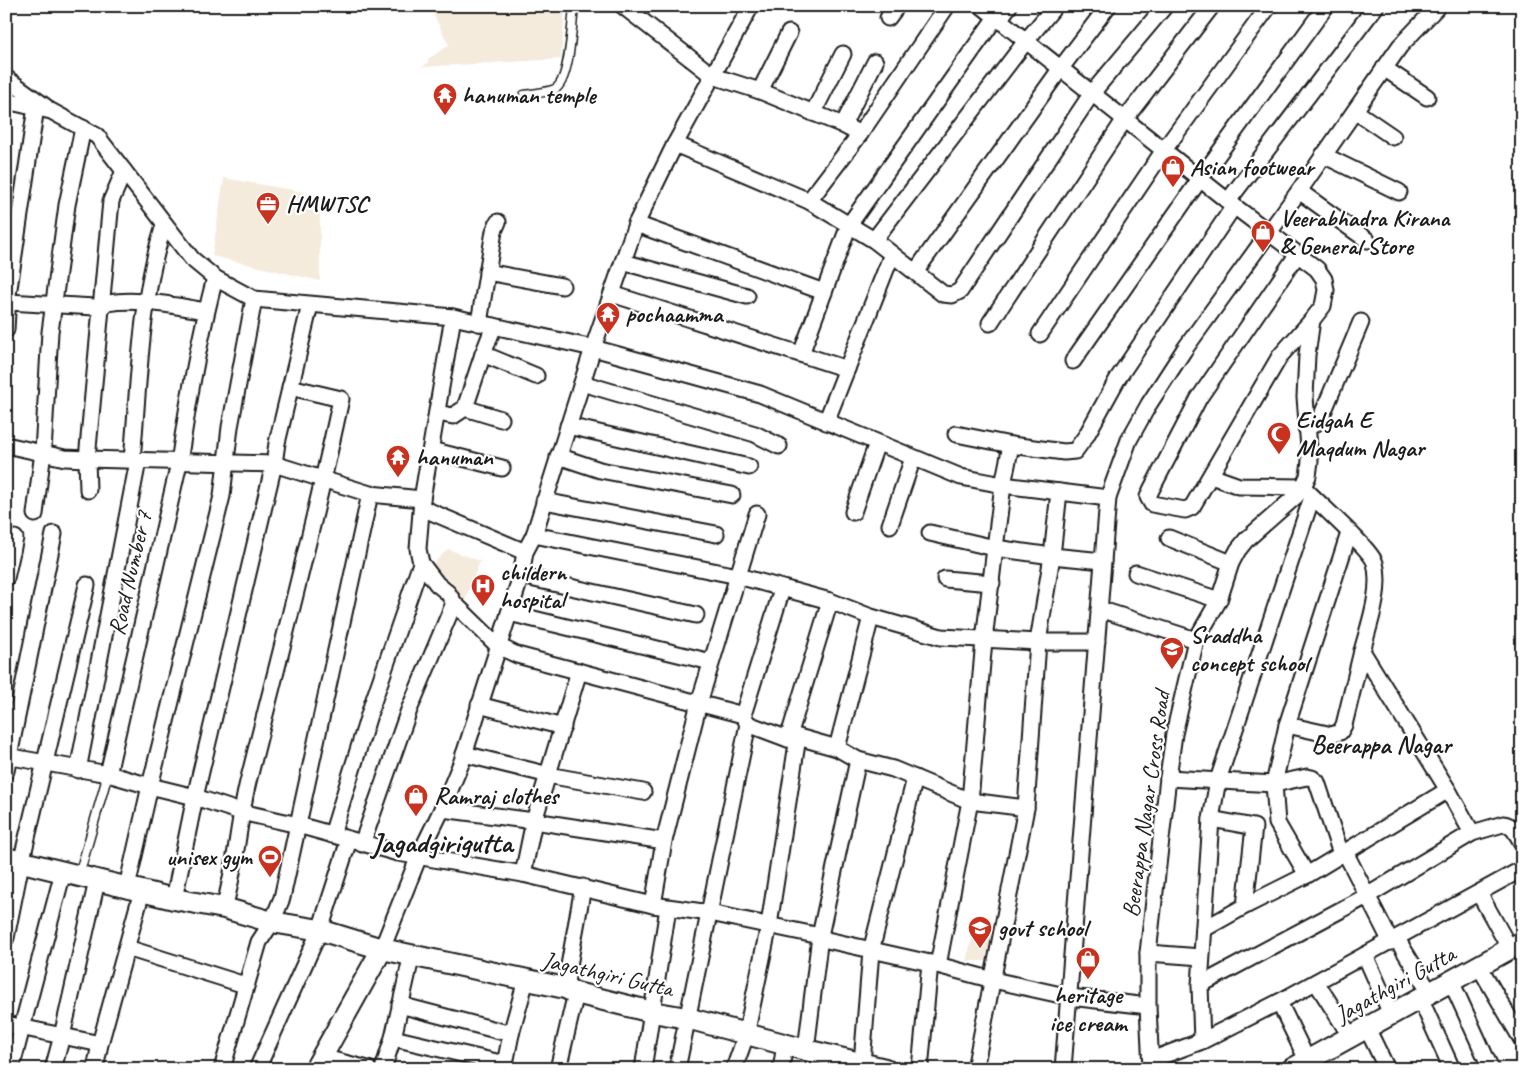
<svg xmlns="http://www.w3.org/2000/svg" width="1528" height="1075" viewBox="0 0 1528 1075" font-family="Caveat,sans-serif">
  <rect width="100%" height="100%" fill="#fff"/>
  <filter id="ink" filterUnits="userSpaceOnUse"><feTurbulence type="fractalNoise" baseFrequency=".02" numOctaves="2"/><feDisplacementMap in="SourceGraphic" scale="10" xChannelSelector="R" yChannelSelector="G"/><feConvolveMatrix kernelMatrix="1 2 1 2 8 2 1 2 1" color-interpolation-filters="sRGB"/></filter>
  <g filter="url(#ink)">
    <g fill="#f4ebdd">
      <path d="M429 6H565L561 59 422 67 428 63V59L449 45Z"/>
      <path d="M224 178 320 195V281L212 256Z"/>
      <path d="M448 549 480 561 464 603 429 568Z"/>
      <path d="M974 931 994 938 987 961H966Z"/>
    </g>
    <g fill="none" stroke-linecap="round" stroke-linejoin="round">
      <defs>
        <g id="service">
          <path d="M524 95C533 93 546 93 555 89 570 81 572 23 574 6"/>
          <path d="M79 875 108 774"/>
        </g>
        <g id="minor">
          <path d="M623 6 713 76 760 91 843 125 860 134"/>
          <path d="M982 6 1234 206 1317 269 1324 279 1326 290 1323 306 1312 320 1307 355 1305 397 1310 461 1308 476 1303 487 1296 496 1246 540 1238 550 1231 563 1219 600 1196 640 1174 734 1168 778 1148 953V1006L1151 1069"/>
          <path d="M888 18 897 6"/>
          <path d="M999 20 1009 6"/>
          <path d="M1384 68 1427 97"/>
          <path d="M6 78 46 107"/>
          <path d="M760 91 789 33"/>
          <path d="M6 101 51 111 97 136 192 259 215 278 254 299 453 317 593 348 760 394 961 477 1003 485 1108 498"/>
          <path d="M1355 111 1393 137"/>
          <path d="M813 113 843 54"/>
          <path d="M843 125 875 62"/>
          <path d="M675 144 809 201 874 240 943 294 952 295 960 291 1092 93 1165 6"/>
          <path d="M1323 155 1399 192"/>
          <path d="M1299 191 1367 240"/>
          <path d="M809 201 860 134 947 6"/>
          <path d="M1228 201 1376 6"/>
          <path d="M636 224 824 292"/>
          <path d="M874 240 1026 41 1055 6"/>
          <path d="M1297 255 1199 398 1151 490 1148 497 1152 504 1185 510 1192 507 1280 356 1312 320"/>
          <path d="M623 262 747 296"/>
          <path d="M916 271 1061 68 1108 6"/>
          <path d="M487 272 562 286"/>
          <path d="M612 294 847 369"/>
          <path d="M8 302 95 307C122 294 177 306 206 311"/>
          <path d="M453 317 422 499 418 549 421 563 437 584 448 593 454 603 498 646 517 655 743 715 748 724 788 739 798 737 837 748 858 760 893 769 970 801 1026 808"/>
          <path d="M479 323 494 231 498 222"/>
          <path d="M990 323 1125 119 1212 6"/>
          <path d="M6 330 8 295 36 107"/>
          <path d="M1040 334 1164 150 1269 6"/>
          <path d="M483 354 536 376"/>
          <path d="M801 354 849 225 996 17"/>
          <path d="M1073 361 1200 179 1326 6"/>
          <path d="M582 383 755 434 779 446"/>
          <path d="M465 408 501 419"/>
          <path d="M437 413 453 416 465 408 483 354 494 326"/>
          <path d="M826 422 892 254"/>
          <path d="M568 426 749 467"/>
          <path d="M1306 428 1315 424 1322 415 1361 322"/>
          <path d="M956 434 1011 445 1064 452 1075 451 1086 436 1118 378 1234 206"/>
          <path d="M6 445 65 458 87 459 274 464 370 494 422 499"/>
          <path d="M431 450 502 468"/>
          <path d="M558 456 600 470 732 495"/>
          <path d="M132 460C139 383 140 299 164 225"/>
          <path d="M1211 476 1239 486 1303 487C1317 502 1371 549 1375 563 1382 590 1369 625 1362 651L1448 790"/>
          <path d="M88 490 87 459 111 201 124 171"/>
          <path d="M544 501 716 534"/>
          <path d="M422 508 525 552"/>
          <path d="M853 512 877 443"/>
          <path d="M35 514 43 452 50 332 67 205 83 128"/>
          <path d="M890 525 913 458"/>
          <path d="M930 533 995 548 1052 556 1103 561"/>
          <path d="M1349 533 1287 725 1274 784 1277 823 1307 875 1448 790 1472 833"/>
          <path d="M534 535 738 576 830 601 871 617 941 637 1038 642H1097"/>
          <path d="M1169 538 1231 563"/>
          <path d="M1136 573 1219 600"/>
          <path d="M521 576 696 615"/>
          <path d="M6 578 15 538"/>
          <path d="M945 579 992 583"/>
          <path d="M1099 609 1196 640"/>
          <path d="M509 613 711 662"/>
          <path d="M479 705 563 727"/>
          <path d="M743 715 782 589"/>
          <path d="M1287 725 1332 735 1340 732 1344 725 1362 651"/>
          <path d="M788 739 830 601"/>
          <path d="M837 748 871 617"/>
          <path d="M464 754 553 776 643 792"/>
          <path d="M6 756 108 774 150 786 195 797 241 812 298 825 398 853 523 874 653 905 710 913 820 936 827 940 930 963 993 980 1070 997 1148 1006"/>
          <path d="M78 770 138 461"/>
          <path d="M6 771 54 534"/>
          <path d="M108 774 179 463C188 401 199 339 215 278"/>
          <path d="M1168 778 1274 784 1307 777 1312 778 1317 782 1341 854"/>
          <path d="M442 809 534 821 664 841"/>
          <path d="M1211 819 1254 827 1245 906"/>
          <path d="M332 835 372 705 421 563"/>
          <path d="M362 844 409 710 454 603"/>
          <path d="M1345 852 1391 942"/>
          <path d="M523 874 534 821 579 671"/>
          <path d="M127 887 150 786 222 496 230 427 254 299"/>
          <path d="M1479 893 1510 949"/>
          <path d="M174 899 195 797 274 464 277 443 310 305"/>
          <path d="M653 905 664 841 699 703 757 514"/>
          <path d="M224 908C236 867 238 823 248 782 280 654 314 527 341 399L290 387"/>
          <path d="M1204 929 1245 906 1307 875"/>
          <path d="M6 938 21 863 87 585"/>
          <path d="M1397 939 1430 993"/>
          <path d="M127 948 245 985"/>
          <path d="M382 949 419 856 442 809 462 761 521 576 525 552 534 535 593 348 636 224 675 144 751 6"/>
          <path d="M1148 953 1201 957"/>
          <path d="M412 954 393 1038 505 1064"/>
          <path d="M1365 955 1391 1014"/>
          <path d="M938 965 970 801 984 640 995 548 1003 485 1011 445"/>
          <path d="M1479 966 1522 1040"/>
          <path d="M1451 981 1491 1069"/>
          <path d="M1316 982 1351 1037"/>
          <path d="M1200 985 1211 819 1218 780 1312 497"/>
          <path d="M565 988 583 887"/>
          <path d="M1420 998 1452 1069"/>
          <path d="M1279 1002 1311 1068"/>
          <path d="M400 1005 511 1034"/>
          <path d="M6 1024 100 1044"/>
          <path d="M1367 1028 1387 1069"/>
          <path d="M1202 1041 1200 985 1365 897 1472 833 1503 824C1514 825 1517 835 1522 843"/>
          <path d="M806 1050 820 936 858 760"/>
          <path d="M321 1057 368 1069"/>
          <path d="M1151 1060 1202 1041 1279 1002 1522 869"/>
          <path d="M862 1063 871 951 915 778"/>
          <path d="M11 1069 63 872"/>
          <path d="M53 1069 62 1036 97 881"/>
          <path d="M95 1069 100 1044 142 891"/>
          <path d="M222 1069 259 942 272 922 282 898 370 494"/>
          <path d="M257 1069 320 930 349 840"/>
          <path d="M383 1069 393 1038"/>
          <path d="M504 1069 511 1034 526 980"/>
          <path d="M558 1069 576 993"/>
          <path d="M643 1069 668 908"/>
          <path d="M677 1069 748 724"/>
          <path d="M734 1069 746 1035 769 925 798 737"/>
          <path d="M781 1069 785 1045"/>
          <path d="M920 1069 930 963"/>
          <path d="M975 1069 1026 808 1038 642 1052 556 1059 492"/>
          <path d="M1063 1069 1108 498 1129 440 1149 404 1184 350 1299 191 1400 46 1438 6"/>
        </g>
        <g id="tertiary">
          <path d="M6 858 174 899 224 908 272 922 320 930 382 949 565 988 576 993 652 1012 687 1018 806 1050 885 1069"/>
          <path d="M315 1069 382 949"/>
          <path d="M1292 1069 1522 942"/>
        </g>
      </defs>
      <use href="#service" stroke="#1c1c1c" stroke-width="11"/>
      <use href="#minor" stroke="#1c1c1c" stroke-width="19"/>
      <use href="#tertiary" stroke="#1c1c1c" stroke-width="24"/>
      <use href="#service" stroke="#fff" stroke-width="8"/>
      <use href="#minor" stroke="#fff" stroke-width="15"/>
      <use href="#tertiary" stroke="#fff" stroke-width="20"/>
    </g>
  </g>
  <defs>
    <symbol id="temple-pin" viewBox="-11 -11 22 30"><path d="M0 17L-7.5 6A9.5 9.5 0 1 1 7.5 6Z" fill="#c8321e" stroke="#fff"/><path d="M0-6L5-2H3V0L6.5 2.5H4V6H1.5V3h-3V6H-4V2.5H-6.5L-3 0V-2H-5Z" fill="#fff"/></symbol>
    <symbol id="shop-pin" viewBox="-11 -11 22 30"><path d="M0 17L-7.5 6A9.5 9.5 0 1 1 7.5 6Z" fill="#c8321e" stroke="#fff"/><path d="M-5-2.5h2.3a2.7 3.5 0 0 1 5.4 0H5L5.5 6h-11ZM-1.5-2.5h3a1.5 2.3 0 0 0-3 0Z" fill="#fff"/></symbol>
    <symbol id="office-pin" viewBox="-11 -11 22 30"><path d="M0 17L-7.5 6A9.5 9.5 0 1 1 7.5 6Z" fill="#c8321e" stroke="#fff"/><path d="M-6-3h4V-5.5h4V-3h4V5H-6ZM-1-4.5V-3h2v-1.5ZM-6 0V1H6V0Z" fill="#fff"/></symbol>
    <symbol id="mosque-pin" viewBox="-11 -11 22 30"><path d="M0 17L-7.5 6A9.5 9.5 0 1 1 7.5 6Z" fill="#c8321e" stroke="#fff"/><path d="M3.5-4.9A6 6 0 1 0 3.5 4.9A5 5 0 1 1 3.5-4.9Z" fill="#fff"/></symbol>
    <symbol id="hospital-pin" viewBox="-11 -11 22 30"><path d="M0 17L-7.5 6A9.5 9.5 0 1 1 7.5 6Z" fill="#c8321e" stroke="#fff"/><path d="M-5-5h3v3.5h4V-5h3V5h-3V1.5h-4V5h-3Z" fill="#fff"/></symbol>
    <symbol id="school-pin" viewBox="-11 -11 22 30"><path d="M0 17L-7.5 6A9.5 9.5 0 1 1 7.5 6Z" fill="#c8321e" stroke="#fff"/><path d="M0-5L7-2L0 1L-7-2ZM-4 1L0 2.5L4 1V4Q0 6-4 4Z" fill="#fff"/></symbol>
    <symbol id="stadium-pin" viewBox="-11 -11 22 30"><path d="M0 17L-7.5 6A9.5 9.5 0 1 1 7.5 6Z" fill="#c8321e" stroke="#fff"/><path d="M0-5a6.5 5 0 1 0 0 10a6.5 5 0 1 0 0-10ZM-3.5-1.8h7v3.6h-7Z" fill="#fff"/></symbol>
  </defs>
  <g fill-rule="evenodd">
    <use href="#temple-pin" x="431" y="81" width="28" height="38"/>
    <use href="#shop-pin" x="1159" y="153" width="28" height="38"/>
    <use href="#office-pin" x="254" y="190" width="28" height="38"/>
    <use href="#shop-pin" x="1249" y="218" width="28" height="38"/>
    <use href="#temple-pin" x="594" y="300" width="28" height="38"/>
    <use href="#mosque-pin" x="1265" y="420" width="28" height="38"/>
    <use href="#temple-pin" x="384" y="443" width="28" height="38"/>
    <use href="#hospital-pin" x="469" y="572" width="28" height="38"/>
    <use href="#school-pin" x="1158" y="635" width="28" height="38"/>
    <use href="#shop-pin" x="402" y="782" width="28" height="38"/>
    <use href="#stadium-pin" x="256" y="843" width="28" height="38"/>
    <use href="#school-pin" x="966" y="914" width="28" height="38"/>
    <use href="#shop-pin" x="1074" y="945" width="28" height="38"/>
  </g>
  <g text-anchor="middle" stroke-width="4.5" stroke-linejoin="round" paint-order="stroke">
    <g font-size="24" font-weight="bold" fill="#1c1c1c" stroke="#fff" text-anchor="start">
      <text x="462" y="103">hanuman temple</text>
      <text x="1190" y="175">Asian footwear</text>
      <text x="286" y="212">HMWTSC</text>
      <text x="1280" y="226">Veerabhadra Kirana<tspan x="1280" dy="28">&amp; General Store</tspan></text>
      <text x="626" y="322">pochaamma</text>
      <text x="1296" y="428">Eidgah E<tspan x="1296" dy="28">Maqdum Nagar</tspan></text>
      <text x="416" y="465">hanuman</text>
      <text x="500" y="580">childern<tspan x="500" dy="28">hospital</tspan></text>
      <text x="1190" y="643">Sraddha<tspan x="1190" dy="28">concept school</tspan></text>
      <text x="434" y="804">Ramraj clothes</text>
      <text x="252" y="865" text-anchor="end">unisex gym</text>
      <text x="998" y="936">govt school</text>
      <text x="1088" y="1003" text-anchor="middle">heritage<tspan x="1088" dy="28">ice cream</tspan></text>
    </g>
    <g font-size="24" fill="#1c1c1c" stroke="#fff">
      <text transform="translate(130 573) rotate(-77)" y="8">Road Number 7</text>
      <text transform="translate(1146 804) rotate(-82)" y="8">Beerappa Nagar Cross Road</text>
      <text transform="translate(608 974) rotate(13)" y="8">Jagathgiri Gutta</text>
      <text transform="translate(1395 984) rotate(-29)" y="8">Jagathgiri Gutta</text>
    </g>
    <g font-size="25" font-weight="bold" fill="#1c1c1c" stroke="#fff">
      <text x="1381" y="753">Beerappa Nagar</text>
    </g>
    <g font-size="29" font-weight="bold" fill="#1c1c1c" stroke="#fff">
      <text x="442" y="852">Jagadgirigutta</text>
    </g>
  </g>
  <rect width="1528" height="1075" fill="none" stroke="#fff" stroke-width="25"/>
  <rect x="12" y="12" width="1503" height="1050" fill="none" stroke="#1c1c1c" stroke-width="2" filter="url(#ink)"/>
</svg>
